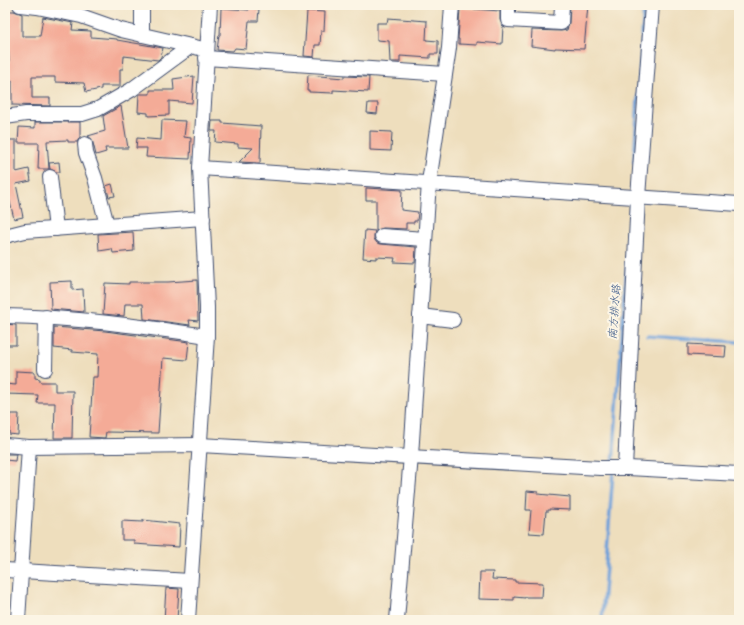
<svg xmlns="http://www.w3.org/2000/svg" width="744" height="625" viewBox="0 0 744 625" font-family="Delius,'Klee One',sans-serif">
  <rect width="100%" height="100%" fill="#fcf5e5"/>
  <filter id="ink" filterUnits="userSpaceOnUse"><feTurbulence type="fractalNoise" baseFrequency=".025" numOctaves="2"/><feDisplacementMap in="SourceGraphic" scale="8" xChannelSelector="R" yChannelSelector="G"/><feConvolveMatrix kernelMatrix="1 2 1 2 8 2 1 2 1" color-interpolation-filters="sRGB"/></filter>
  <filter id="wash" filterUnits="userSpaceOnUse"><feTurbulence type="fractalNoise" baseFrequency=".012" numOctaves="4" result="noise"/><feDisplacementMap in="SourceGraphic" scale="16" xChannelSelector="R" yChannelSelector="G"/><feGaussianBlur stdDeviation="0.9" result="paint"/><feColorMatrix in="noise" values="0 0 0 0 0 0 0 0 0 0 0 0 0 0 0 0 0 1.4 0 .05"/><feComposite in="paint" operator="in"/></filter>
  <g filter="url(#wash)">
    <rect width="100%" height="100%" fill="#eedebd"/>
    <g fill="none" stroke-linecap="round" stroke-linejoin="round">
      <g stroke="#6ea0d9" stroke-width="3.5">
        <path d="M634 162 644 5"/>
        <path d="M647 336 739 342"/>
        <path d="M613 465 631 206"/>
        <path d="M602 620 613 471"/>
      </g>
    </g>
    <g id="blocks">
      <g fill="#f4ab97">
        <path d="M570 5H588L584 49 555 48V49L531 46 532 30 561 31 567 30 569 23Z"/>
        <path d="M221 8 249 10V8L259 9 258 21H249L246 49 235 48 233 51 217 50 219 35H220Z"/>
        <path d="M460 8 500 11V20L503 26 502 44 477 42V45L459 44V39H458Z"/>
        <path d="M5 11H14L22 14V36H40L43 17 73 23 72 30 91 31V37L117 39V40L163 48 161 57 158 60 124 56 123 69H120V86H101V89L86 92 84 83 55 82V77H32V98H50V106L12 105V81H10L8 40H5Z"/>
        <path d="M307 11 325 12 324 31H321L320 45H315L314 57 304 56Z"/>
        <path d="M388 18 427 21 426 40 438 41V54H430V58L400 56V62H390L389 41 377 40V23H387Z"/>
        <path d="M308 75 344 78V76L369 77 368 92 333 90V93L309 92V90H307Z"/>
        <path d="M194 76 192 103 169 101V115L148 116V113L138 112 139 94H150V90H174L173 79Z"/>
        <path d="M368 103H378L377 114 367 113Z"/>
        <path d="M121 106 128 148H105L106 152 96 155 92 139 88 136 105 131 103 116Z"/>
        <path d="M162 120 186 121 184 137 191 138 190 159 146 157 147 148H136L137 138 161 140Z"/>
        <path d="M212 121H222V123L261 126 260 163 239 162 253 148 238 147V144L215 142 216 131H211Z"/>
        <path d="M35 122H80V137L77 142H68V140L47 141 49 169H38L39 143H18L19 127 35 128Z"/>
        <path d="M370 131 392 132 391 151 370 150Z"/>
        <path d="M5 140H16V172L29 169 31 181 16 184 23 217 14 219 5 181Z"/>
        <path d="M59 162 60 172H57L50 169 49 163Z"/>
        <path d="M112 184 115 196 109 197 106 186Z"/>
        <path d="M366 188 402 190 401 210 418 212 417 221H414V223H406V229L383 228 376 231V200H366Z"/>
        <path d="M365 230 375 231 374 235V239L377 243 381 244 416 247 415 263 394 262 395 258 376 257V259L363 258Z"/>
        <path d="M133 232 134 251 113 253 112 249 99 251 98 234Z"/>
        <path d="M197 280 198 321 189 320 190 325 144 319 143 304H125L124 316 103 314 105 283 129 284V282H168Z"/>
        <path d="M72 281V290L83 289 84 312 51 309 50 282Z"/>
        <path d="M5 324 16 325V345H5Z"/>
        <path d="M54 327 105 331 189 342 187 360 163 358 158 433 106 432 105 438 89 437 93 377H97L98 354 72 352V350L54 348Z"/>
        <path d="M688 344 726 346 725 357 688 355Z"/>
        <path d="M16 371 35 372V378L40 379V382H55V391H73L72 438H54L55 403H37L38 395 5 394V384L16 385Z"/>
        <path d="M10 414H19L18 435 9 434Z"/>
        <path d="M5 454H16L15 461 5 460Z"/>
        <path d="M527 491 538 492V494L570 497V510L549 509V511H546L544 534 529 533 531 510H526Z"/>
        <path d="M143 520 180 524 179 547 134 544V540H122V521L143 522Z"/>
        <path d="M480 572H493L492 579 515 580V582L543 583 542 597H525V598L514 597V600L479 599Z"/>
        <path d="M166 588 179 589 177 620H164Z"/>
      </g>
    </g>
  </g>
  <g filter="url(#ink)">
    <use href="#blocks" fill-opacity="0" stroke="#3b496c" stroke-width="1"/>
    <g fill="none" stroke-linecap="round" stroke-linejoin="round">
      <defs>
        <g id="minor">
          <path d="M20 5 37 7 81 16 121 30 191 46"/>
          <path d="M142 5V35"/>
          <path d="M508 5V20L561 23 562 5"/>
          <path d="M206 58 445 74"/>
          <path d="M5 117 26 114H82L98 109 131 90 191 46 207 50"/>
          <path d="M85 144 86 153 95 178 107 225"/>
          <path d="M200 168 739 204"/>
          <path d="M50 177 56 229"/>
          <path d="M5 236 25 231 203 218"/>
          <path d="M382 236 425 239"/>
          <path d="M5 316C73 317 140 326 207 336"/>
          <path d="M420 316 453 320"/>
          <path d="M45 369 46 317"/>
          <path d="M5 445 29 447"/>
          <path d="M625 468 638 197 652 5"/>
          <path d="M5 570 190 581"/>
          <path d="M18 620 29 447 200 445 600 468H628L739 474"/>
          <path d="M188 620 207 336V307L200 168 210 5"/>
          <path d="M397 620 411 456 429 182 449 48 452 5"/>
        </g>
      </defs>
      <use href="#minor" stroke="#3b496c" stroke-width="16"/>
      <use href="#minor" stroke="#fff" stroke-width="14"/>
    </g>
  </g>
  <g text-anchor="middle" stroke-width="4" stroke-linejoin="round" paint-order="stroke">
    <g font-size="11" font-style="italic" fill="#385789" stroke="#fcf5e5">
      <text transform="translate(614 312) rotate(-86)" y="4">南方排水路</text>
    </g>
  </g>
  <rect width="744" height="625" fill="none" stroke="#fcf5e5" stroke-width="20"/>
</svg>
